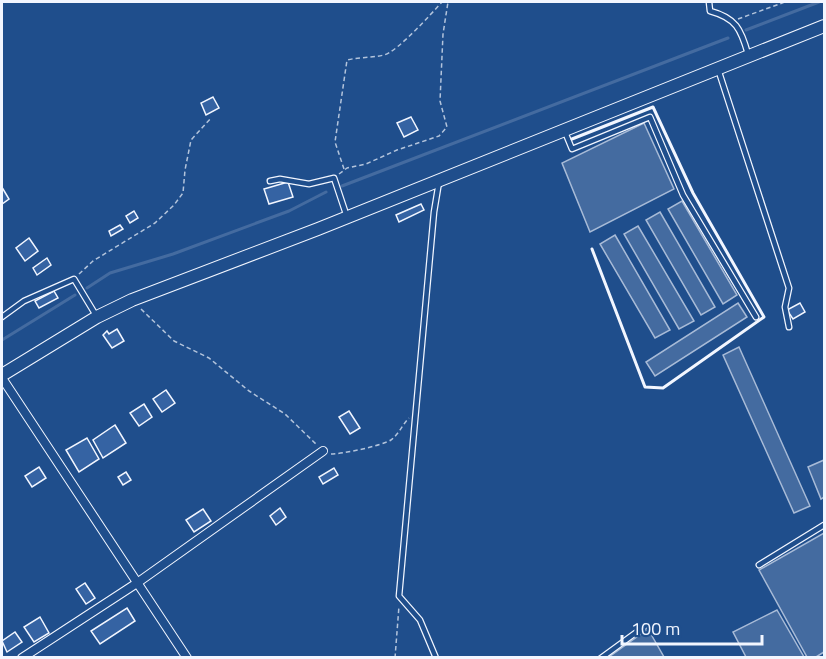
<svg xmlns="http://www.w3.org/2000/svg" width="826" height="659" viewBox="0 0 826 659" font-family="'Titillium Web',sans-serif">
  <rect width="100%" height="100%" fill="#1f4e8c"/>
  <g fill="#446ba0" stroke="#a8bbd7" stroke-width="1.5">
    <path d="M644 123 674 189 590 232 562 163Z"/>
    <path d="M682 201 737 295 723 304 668 209Z"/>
    <path d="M660 212 715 307 701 315 646 220Z"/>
    <path d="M638 226 694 321 679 329 624 234Z"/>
    <path d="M615 235 670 330 655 338 600 244Z"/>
    <path d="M738 303 747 317 655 376 646 362Z"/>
    <path d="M739 347 810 506 794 513 723 355Z"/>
    <path d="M824 460V497L821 499 808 467Z"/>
    <path d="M824 533V652L816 657H807L759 570Z"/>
    <path d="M777 610 804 657H746L733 632Z"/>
    <path d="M648 629 664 657H609Z"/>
  </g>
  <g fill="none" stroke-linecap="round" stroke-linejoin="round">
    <g stroke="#446ba0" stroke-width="3">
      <path d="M746 30 819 2"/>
      <path d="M342 186 728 38"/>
      <path d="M87 288 110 273 173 254 289 211 326 192"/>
      <path d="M2 340 75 295"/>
    </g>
  </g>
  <g fill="#3563a3" stroke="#f2f6ff" stroke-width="1.5">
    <path d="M213 97 219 108 206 115 201 103Z"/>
    <path d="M411 117 418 130 404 137 397 123Z"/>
    <path d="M288 182 293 197 269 204 264 189Z"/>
    <path d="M3 189 9 199 2 204V190Z"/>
    <path d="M421 204 424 210 399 222 396 215Z"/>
    <path d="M134 211 138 218 130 223 126 216Z"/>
    <path d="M120 225 123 229 111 236 109 231Z"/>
    <path d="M29 238 38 251 25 261 16 248Z"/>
    <path d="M47 258 51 265 37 275 33 268Z"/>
    <path d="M54 291 58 298 39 308 35 301Z"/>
    <path d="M800 303 805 312 793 319 787 310Z"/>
    <path d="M117 329 124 341 112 348 103 335 107 331 109 334Z"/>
    <path d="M166 390 175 403 162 412 153 399Z"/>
    <path d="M144 404 152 417 139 426 130 413Z"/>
    <path d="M349 411 360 428 350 434 339 417Z"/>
    <path d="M115 425 126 443 103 458 93 440Z"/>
    <path d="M87 438 99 459 79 472 66 450Z"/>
    <path d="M39 467 46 478 32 487 25 476Z"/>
    <path d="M334 468 338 475 323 484 319 477Z"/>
    <path d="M126 472 131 480 123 485 118 477Z"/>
    <path d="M280 508 286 517 276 525 270 516Z"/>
    <path d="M203 509 211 521 194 532 186 520Z"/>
    <path d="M85 583 95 598 86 604 76 589Z"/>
    <path d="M127 608 135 621 100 644 91 631Z"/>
    <path d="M40 617 49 633 34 642 24 627Z"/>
    <path d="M15 632 22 642 7 652 2 641Z"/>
  </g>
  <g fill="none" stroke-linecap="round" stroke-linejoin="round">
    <defs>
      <g id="service">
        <path d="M709 2 710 11C736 18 741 29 748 54"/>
        <path d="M718 69 789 288 785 307 789 327"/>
        <path d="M565 132 572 149 650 117 683 195 756 317"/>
        <path d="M270 181 280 179 309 184 334 178 347 217"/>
        <path d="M2 317 24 301 74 279 97 317"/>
        <path d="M759 565 824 525"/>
        <path d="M436 658 420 620 399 596 434 212 439 182"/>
        <path d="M601 658 645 626"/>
      </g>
      <g id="minor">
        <path d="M2 378 187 658"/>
        <path d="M22 658 137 583 323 451"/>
      </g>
      <path id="secondary" d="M2 375 97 317 132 300 318 229 824 26"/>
    </defs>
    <use href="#service" stroke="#f2f6ff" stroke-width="7"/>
    <use href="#minor" stroke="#f2f6ff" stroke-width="10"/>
    <use href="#secondary" stroke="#f2f6ff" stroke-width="14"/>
    <g stroke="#b3c4dc" stroke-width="1.5" stroke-dasharray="4.5 3" stroke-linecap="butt">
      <path d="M738 19 785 2"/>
      <path d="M344 169 335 142 347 60C359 57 371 58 384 55 397 52 432 13 442 2"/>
      <path d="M339 174 347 168 366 164 397 150 439 136 447 127 440 101 443 34 448 2"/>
      <path d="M79 274 93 261 155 223 174 205 183 193 185 170 191 140 211 118"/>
      <path d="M141 309 174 341 209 358 249 391 285 414 317 445"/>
      <path d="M331 454C342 454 381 446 391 440 399 434 402 425 409 418"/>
      <path d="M395 658 399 606"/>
    </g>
    <use href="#service" stroke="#1f4e8c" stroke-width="4.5"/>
    <use href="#minor" stroke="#1f4e8c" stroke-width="8"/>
    <use href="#secondary" stroke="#1f4e8c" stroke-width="12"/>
    <path stroke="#f2f6ff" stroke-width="3" d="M572 139 653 107 693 193 764 317 663 388 645 387 592 249"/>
  </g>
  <rect width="826" height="659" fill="none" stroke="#f2f6ff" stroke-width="6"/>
  <path d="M622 635v9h140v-9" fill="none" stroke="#f2f6ff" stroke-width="3"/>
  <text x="631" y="635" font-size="18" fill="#f2f6ff" stroke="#1f4e8c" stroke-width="4.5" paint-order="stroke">100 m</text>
</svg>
